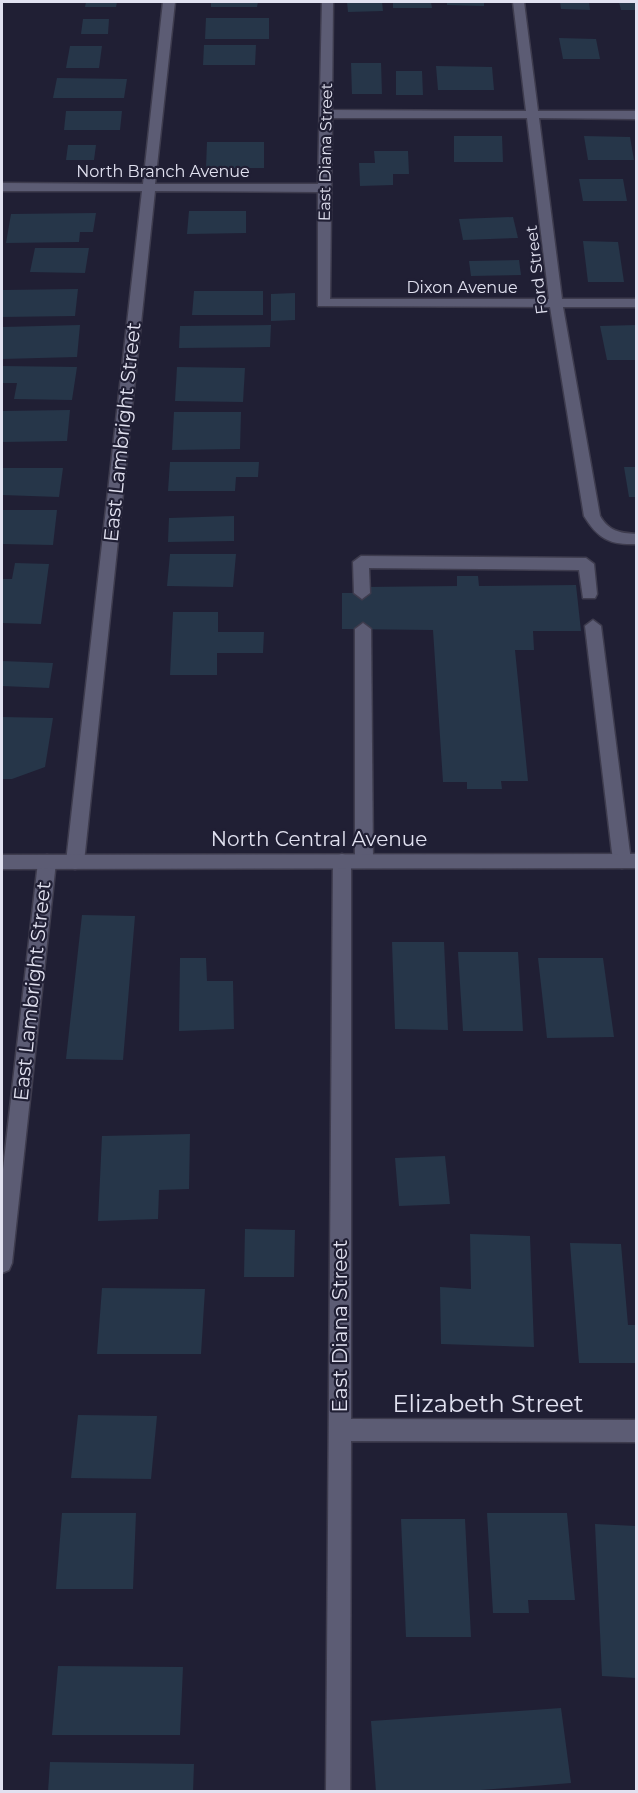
<svg xmlns="http://www.w3.org/2000/svg" width="638" height="1793" viewBox="0 0 638 1793" font-family="Montserrat,sans-serif">
  <rect width="100%" height="100%" fill="#201f34"/>
  <g fill="#263649">
    <path d="M86 2H117L116 7H85Z"/>
    <path d="M211 2H258L257 7H211Z"/>
    <path d="M347 2H382L383 11 348 12Z"/>
    <path d="M393 2H431L432 8H393Z"/>
    <path d="M447 2H484V6L447 5Z"/>
    <path d="M560 2H589L590 10 561 9Z"/>
    <path d="M619 2H636V10H621Z"/>
    <path d="M206 18H269V39H205Z"/>
    <path d="M83 19H109L108 34H81Z"/>
    <path d="M559 38 596 39 600 59H563Z"/>
    <path d="M204 45H256L255 65H203Z"/>
    <path d="M70 46H102L99 68H66Z"/>
    <path d="M351 63H381L382 94H352Z"/>
    <path d="M436 66 492 67 494 90H438Z"/>
    <path d="M396 71H422L423 95H396Z"/>
    <path d="M57 78 127 79 124 98H53Z"/>
    <path d="M66 111H122L120 130H64Z"/>
    <path d="M454 136H502L503 162H454Z"/>
    <path d="M584 136 630 137 634 160H588Z"/>
    <path d="M207 142H264V168H206Z"/>
    <path d="M68 145H96L94 160H66Z"/>
    <path d="M374 151H408L409 174H393V185L360 186 359 163H375Z"/>
    <path d="M579 179H623L627 201H583Z"/>
    <path d="M189 211H246V233L187 234Z"/>
    <path d="M96 213 93 232H80L79 242 6 243 11 214Z"/>
    <path d="M513 217 518 238 463 240 459 219Z"/>
    <path d="M583 241 618 242 624 282H588Z"/>
    <path d="M35 248H89L85 273 30 272Z"/>
    <path d="M519 260 521 275 471 276 469 261Z"/>
    <path d="M78 289 75 316 2 317 3 290Z"/>
    <path d="M194 291H263V315H192Z"/>
    <path d="M295 293V320L271 321V294Z"/>
    <path d="M80 325 77 357 2 359 3 327Z"/>
    <path d="M271 325 270 347 179 348 180 326Z"/>
    <path d="M636 325V360H607L600 326Z"/>
    <path d="M2 366 77 367 72 400 14 399 17 383H2Z"/>
    <path d="M177 367 245 368 243 402 175 401Z"/>
    <path d="M70 410 67 441 2 442V411Z"/>
    <path d="M174 412H241L240 449 172 450Z"/>
    <path d="M170 462H259L258 477H236L235 491H168Z"/>
    <path d="M624 467H636V497H629Z"/>
    <path d="M2 468H63L59 497 2 495Z"/>
    <path d="M2 510H57L53 545 2 544Z"/>
    <path d="M234 516V541L168 542 169 518Z"/>
    <path d="M170 554H236L233 587 167 586Z"/>
    <path d="M15 563 49 564 41 624 2 623V579H12Z"/>
    <path d="M457 576H478L479 586 576 585 581 631H533L534 650H515L528 781H501L502 789H467V782H443L433 630 342 629V593H366L365 587 457 586Z"/>
    <path d="M173 612H218V632H264L263 653H217V675H170Z"/>
    <path d="M2 661 53 663 49 688 2 686Z"/>
    <path d="M2 717 53 718 45 767 12 779H2Z"/>
    <path d="M82 915 135 916 123 1060 66 1059Z"/>
    <path d="M392 942H444L448 1030 395 1029Z"/>
    <path d="M458 952H518L523 1031H463Z"/>
    <path d="M180 958H206L207 981H233L234 1029 179 1031Z"/>
    <path d="M538 958H603L614 1037 547 1038Z"/>
    <path d="M190 1134 189 1189 159 1190 158 1219 98 1221 102 1136Z"/>
    <path d="M445 1156 450 1204 399 1206 395 1158Z"/>
    <path d="M245 1229 295 1230 294 1277H244Z"/>
    <path d="M470 1234 530 1236 534 1347 441 1344 440 1287 471 1289Z"/>
    <path d="M570 1243 621 1244 628 1325H636V1363H579Z"/>
    <path d="M102 1288 205 1289 201 1354H97Z"/>
    <path d="M78 1415 157 1416 151 1479 71 1478Z"/>
    <path d="M62 1513H136L133 1589H56Z"/>
    <path d="M487 1513H567L575 1600H528L529 1613H493Z"/>
    <path d="M401 1519H465L471 1637H406Z"/>
    <path d="M595 1524 636 1526V1678L602 1676Z"/>
    <path d="M58 1666 183 1667 180 1735H52Z"/>
    <path d="M561 1708 571 1783 455 1792H376L371 1721Z"/>
    <path d="M50 1762 194 1764 193 1792H48Z"/>
  </g>
  <g fill="none" stroke-linecap="round" stroke-linejoin="round">
    <defs>
      <g id="service">
        <path d="M361 556 586 558 594 564 597 594 595 598H583L579 570 369 568 370 593 362 599 354 593 353 562Z"/>
        <path d="M593 620 601 626 631 861 628 866 622 868 616 866 613 861 585 626Z"/>
        <path d="M363 623 371 629 373 861 370 866 364 868 358 866 355 861V629Z"/>
      </g>
      <g id="minor">
        <path d="M163 2H175L155 184H318L322 2H333L332 110 526 111 513 2H524L538 111H636V119L539 118 562 299H636V307H563L600 516C609 531 619 533 636 534V544C610 545 598 539 584 516L550 307 318 306V192L155 191 84 862 81 867 75 869 69 867 66 862 142 191H2V183L143 184ZM332 118H527L549 299H330Z"/>
        <path d="M342 854 348 856 351 861V1419L636 1420V1442L351 1441 350 1792H326L333 861 336 856Z"/>
        <path d="M47 855 53 857 56 862 12 1263 9 1270 2 1273V1178L38 862 41 857Z"/>
      </g>
      <path id="tertiary" d="M636 854V868L2 869V855Z"/>
    </defs>
    <use href="#service" stroke="#3e3c4e" stroke-width="3"/>
    <use href="#minor" stroke="#3e3c4e" stroke-width="3"/>
    <use href="#tertiary" stroke="#3e3c4e" stroke-width="3"/>
    <use href="#service" fill="#5c5c74" fill-rule="evenodd"/>
    <use href="#minor" fill="#5c5c74" fill-rule="evenodd"/>
    <use href="#tertiary" fill="#5c5c74" fill-rule="evenodd"/>
  </g>
  <g text-anchor="middle" stroke-width="4.5" stroke-linejoin="round" paint-order="stroke">
    <g font-size="16" fill="#e1e1f0" stroke="#201f34">
      <text transform="translate(325 152) rotate(-89)" y="6">East Diana Street</text>
      <text x="163" y="177">North Branch Avenue</text>
      <text transform="translate(536 270) rotate(-97)" y="6">Ford Street</text>
      <text x="462" y="293">Dixon Avenue</text>
    </g>
    <g font-size="20" fill="#e1e1f0" stroke="#201f34">
      <text transform="translate(122 432) rotate(-84)" y="7">East Lambright Street</text>
      <text x="319" y="846">North Central Avenue</text>
      <text transform="translate(32 991) rotate(-84)" y="7">East Lambright Street</text>
      <text transform="translate(340 1326) rotate(-90)" y="7">East Diana Street</text>
    </g>
    <g font-size="24" fill="#e1e1f0" stroke="#201f34">
      <text x="488" y="1412">Elizabeth Street</text>
    </g>
  </g>
  <rect width="638" height="1793" fill="none" stroke="#e1e1f0" stroke-width="6"/>
</svg>
